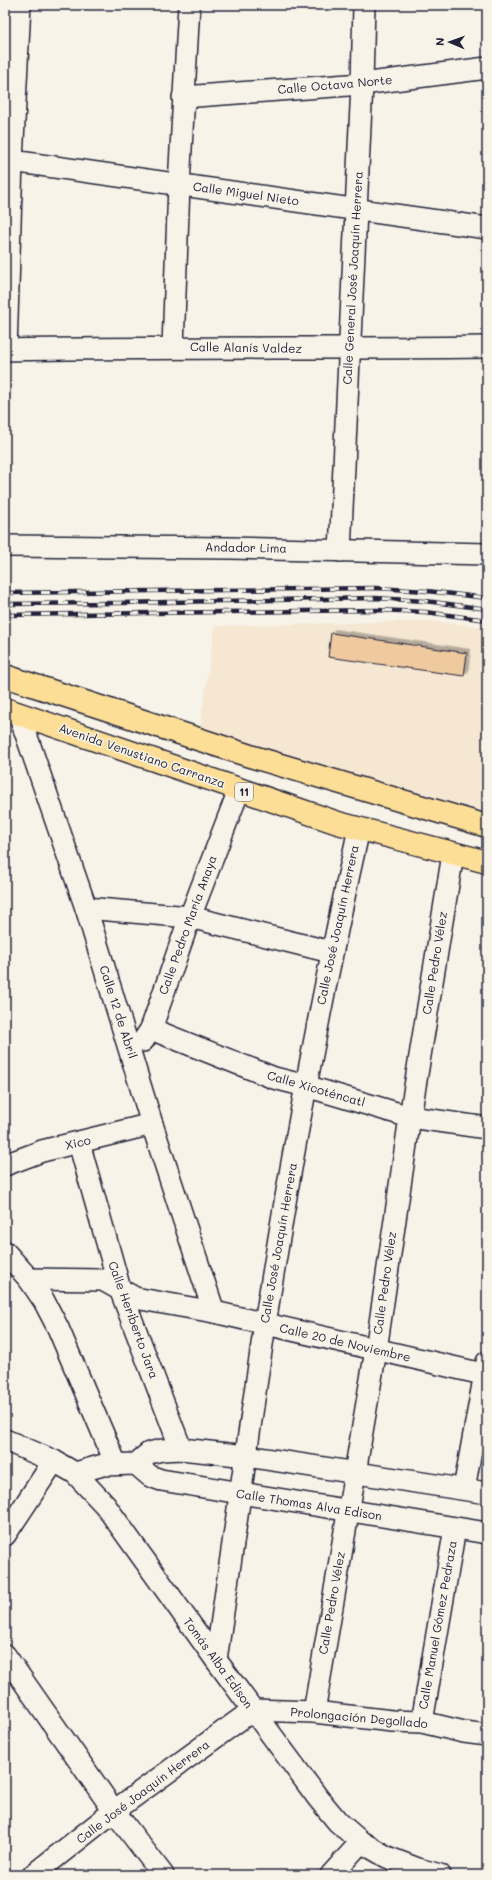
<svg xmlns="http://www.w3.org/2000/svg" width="492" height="1880" viewBox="0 0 492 1880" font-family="Mali,sans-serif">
  <defs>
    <filter id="shadow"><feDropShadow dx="3.5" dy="-3.5" stdDeviation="0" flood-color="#0004"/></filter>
  </defs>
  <rect width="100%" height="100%" fill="#f7f3e8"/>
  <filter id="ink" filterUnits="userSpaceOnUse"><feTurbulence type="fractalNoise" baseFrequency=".025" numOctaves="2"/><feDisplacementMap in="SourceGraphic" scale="8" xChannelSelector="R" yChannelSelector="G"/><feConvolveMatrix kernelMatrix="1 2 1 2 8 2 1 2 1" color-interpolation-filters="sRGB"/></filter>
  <g filter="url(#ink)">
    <path fill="#f5e7d2" d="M429 621 487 627V812L255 745 200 727 215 626Z"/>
    <path fill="#efca9f" stroke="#22223b" filter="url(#shadow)" d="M331 633 467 653 464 676 328 657Z"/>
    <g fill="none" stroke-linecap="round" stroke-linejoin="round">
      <defs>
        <g id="minor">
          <path d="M183 97 362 84 487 68"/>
          <path d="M5 160 487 228"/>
          <path d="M173 347 179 185 189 5"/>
          <path d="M5 350C166 347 326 349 487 347"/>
          <path d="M6 350 12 161 20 5"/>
          <path d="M5 546 231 548 487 554"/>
          <path d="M340 551 362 84 364 5"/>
          <path d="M19 714 86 908 152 1124 214 1312"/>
          <path d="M86 908 190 917 331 952"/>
          <path d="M151 1029 274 1078 306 1086 410 1117 487 1128"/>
          <path d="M143 1041 151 1029 190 917 239 790"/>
          <path d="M79 1143 120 1289 181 1449"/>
          <path d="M5 1165 42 1151 152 1124"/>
          <path d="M5 1252 29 1279 44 1301 58 1328 116 1464"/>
          <path d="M29 1279 103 1280 135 1298 214 1312 487 1375"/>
          <path d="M5 1440 54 1461 75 1473 105 1505 216 1660 318 1798 338 1822 361 1842 387 1857 418 1869 440 1875"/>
          <path d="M136 1464 150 1476 161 1480 487 1533"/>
          <path d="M75 1473 103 1465 136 1464 149 1453 162 1450 181 1449 247 1456 487 1493"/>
          <path d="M464 1489 487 1362"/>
          <path d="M5 1535 54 1461"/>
          <path d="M5 1655 114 1811 163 1875"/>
          <path d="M216 1660C232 1548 248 1436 265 1324 291 1158 322 993 359 829"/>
          <path d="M314 1712 376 1350 410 1117 453 854"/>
          <path d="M422 1722 455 1528"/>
          <path d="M33 1875 114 1811 253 1710 314 1712 392 1721 422 1722 464 1732 487 1735"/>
          <path d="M331 1875 361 1842"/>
        </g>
        <g id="major">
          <path d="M5 676 250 756 487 826"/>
          <path d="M5 709 338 823 487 862"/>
        </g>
      </defs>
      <use href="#minor" stroke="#22223b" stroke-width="24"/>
      <use href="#major" stroke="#22223b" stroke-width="25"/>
      <use href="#minor" stroke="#f7f3e8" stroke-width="21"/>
      <use href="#major" stroke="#fdde96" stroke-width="22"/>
      <defs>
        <g id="rail">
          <path d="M5 593 376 588 427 591 487 598"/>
          <path d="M5 604 119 603 375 598 425 601 487 609"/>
          <path d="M5 615 376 610 425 612 487 620"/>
        </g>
      </defs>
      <use href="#rail" stroke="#22223b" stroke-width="4.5"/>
      <use href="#rail" stroke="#f7f3e8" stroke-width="3" stroke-dasharray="9" stroke-linecap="butt"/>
    </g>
  </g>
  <g text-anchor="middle" stroke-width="3" stroke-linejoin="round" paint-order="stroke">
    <rect fill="#f7f3e8" stroke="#62616f" stroke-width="1" x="235" y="783" width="18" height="18" rx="3"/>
    <g font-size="11" font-weight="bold" fill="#22223b">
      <text x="244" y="796">11</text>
    </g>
    <g font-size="12" fill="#22223b" stroke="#f7f3e8">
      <text transform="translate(335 85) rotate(-5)" y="4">Calle Octava Norte</text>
      <text transform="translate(246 194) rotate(8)" y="4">Calle Miguel Nieto</text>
      <text transform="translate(353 278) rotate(-87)" y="4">Calle General José Joaquín Herrera</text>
      <text transform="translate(246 348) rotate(1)" y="4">Calle Alanís Valdez</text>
      <text transform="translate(246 548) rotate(1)" y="4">Andador Lima</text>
      <text transform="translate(142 756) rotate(19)" y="4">Avenida Venustiano Carranza</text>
      <text transform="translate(188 925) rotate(-70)" y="4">Calle Pedro María Anaya</text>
      <text transform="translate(338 925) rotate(-78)" y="4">Calle José Joaquín Herrera</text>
      <text transform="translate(435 963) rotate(-81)" y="4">Calle Pedro Vélez</text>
      <text transform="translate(118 1012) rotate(72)" y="4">Calle 12 de Abril</text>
      <text transform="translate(316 1089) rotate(16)" y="4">Calle Xicoténcatl</text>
      <text transform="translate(78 1143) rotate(-13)" y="4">Xico</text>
      <text transform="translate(279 1243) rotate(-80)" y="4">Calle José Joaquín Herrera</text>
      <text transform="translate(385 1283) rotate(-82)" y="4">Calle Pedro Vélez</text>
      <text transform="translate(133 1320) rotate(70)" y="4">Calle Heriberto Jara</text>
      <text transform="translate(345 1343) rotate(13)" y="4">Calle 20 de Noviembre</text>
      <text transform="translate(309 1505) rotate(9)" y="4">Calle Thomas Alva Edison</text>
      <text transform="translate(332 1603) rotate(-80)" y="4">Calle Pedro Vélez</text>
      <text transform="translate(438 1625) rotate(-80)" y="4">Calle Manuel Gómez Pedraza</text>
      <text transform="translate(218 1663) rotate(54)" y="4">Tomás Alba Edison</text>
      <text transform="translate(359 1718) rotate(5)" y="4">Prolongación Degollado</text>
      <text transform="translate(143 1792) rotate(-37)" y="4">Calle José Joaquín Herrera</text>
    </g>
  </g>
  <rect width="492" height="1880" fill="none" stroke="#f7f3e8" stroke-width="20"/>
  <rect x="10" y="10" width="472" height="1860" fill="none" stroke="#22223b" stroke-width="1.5" filter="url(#ink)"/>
  <g transform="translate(450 42) rotate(272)" stroke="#f7f3e8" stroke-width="3" paint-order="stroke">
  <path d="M0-3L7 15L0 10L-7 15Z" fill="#22223b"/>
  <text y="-6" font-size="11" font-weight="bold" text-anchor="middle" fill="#22223b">N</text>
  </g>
</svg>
